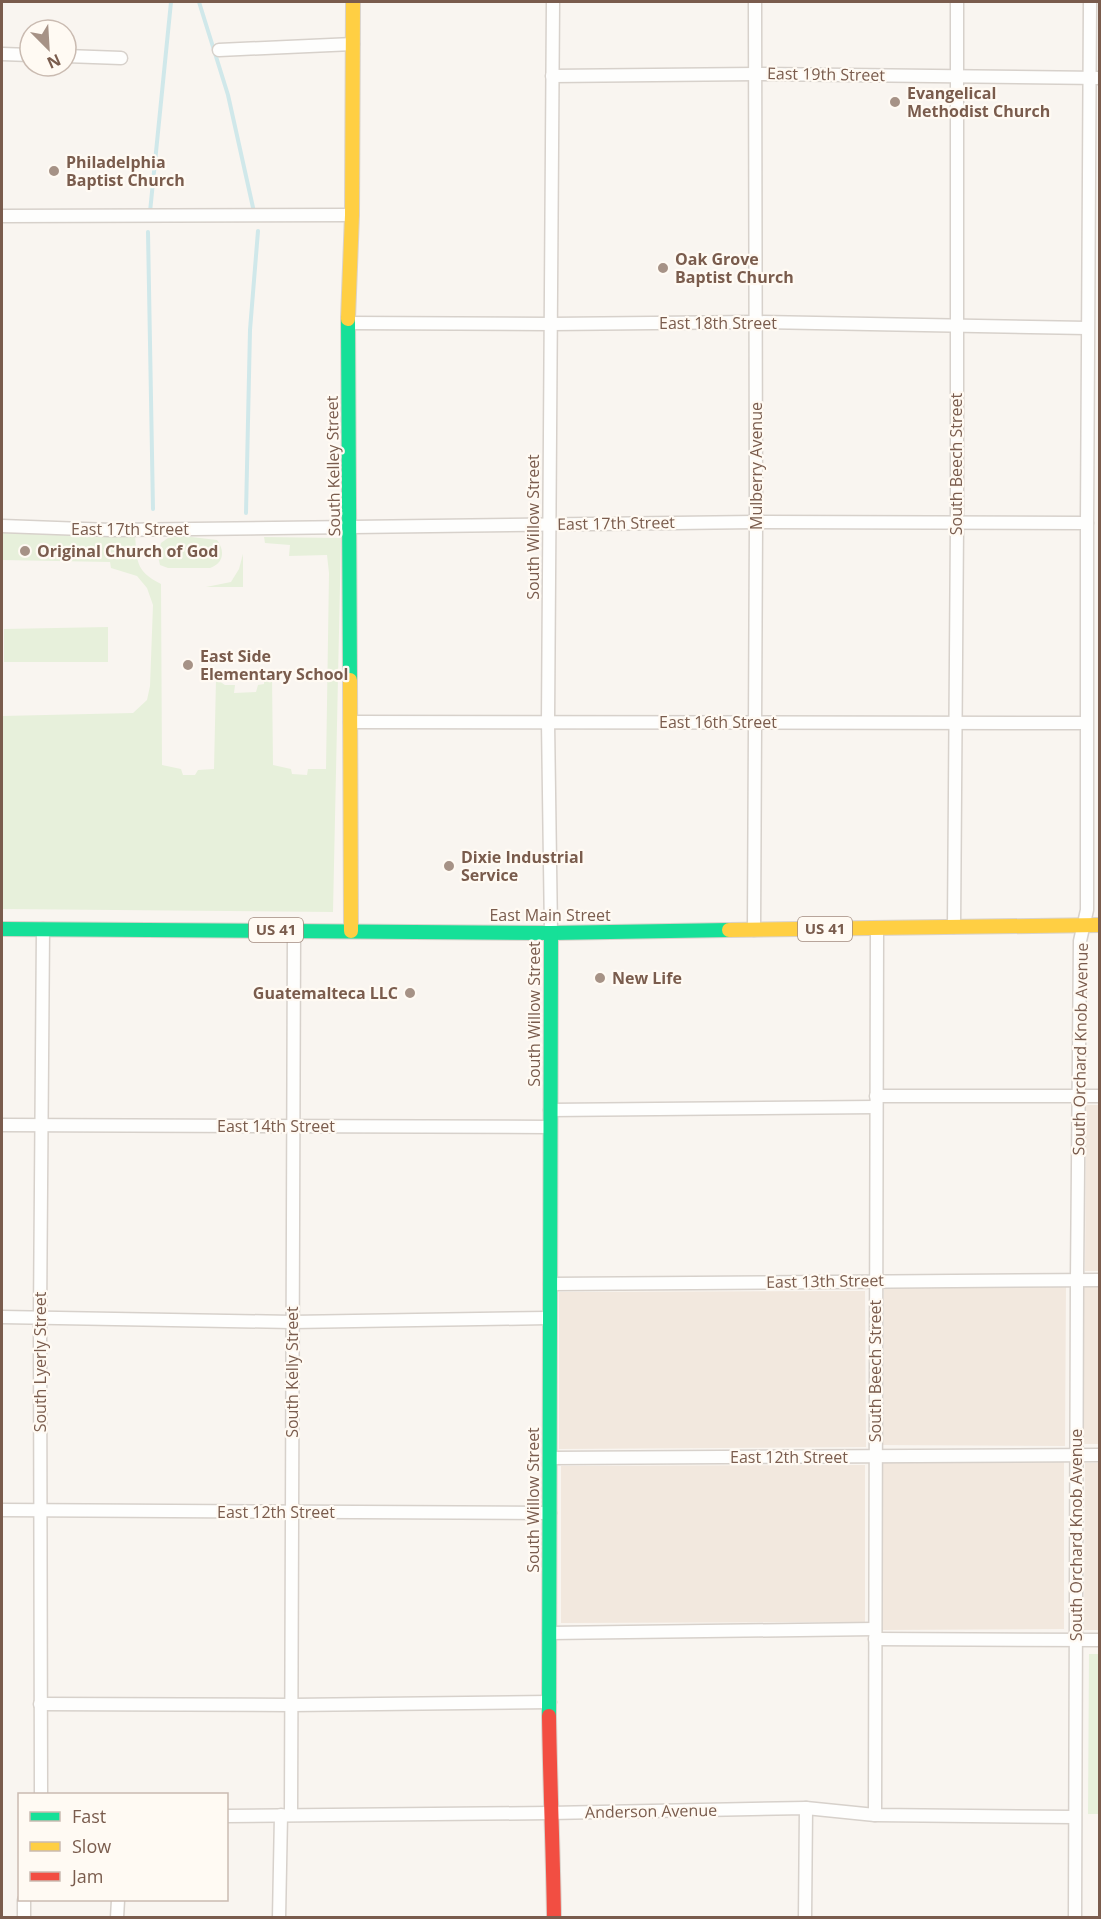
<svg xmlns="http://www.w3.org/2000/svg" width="1101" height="1919" viewBox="0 0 1101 1919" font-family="'Open Sans',sans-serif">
  <rect width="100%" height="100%" fill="#f9f5f0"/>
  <g fill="#f2e8de">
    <path d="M1086 1105H1099V1271H1085Z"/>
    <path d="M884 1284 1066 1285 1065 1446 883 1445Z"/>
    <path d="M1084 1287H1099V1444H1083Z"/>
    <path d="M865 1291 866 1447 559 1449V1292Z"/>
    <path d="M1064 1462V1629L882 1630V1463Z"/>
    <path d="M1085 1463H1099V1630H1084Z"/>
    <path d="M865 1465V1622L561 1623V1466Z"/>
  </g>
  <g fill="#e7f0db">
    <path d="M2 532 135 534C137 561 135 571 161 584L162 765 181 769 183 775H195L198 770 214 769 216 679 225 685H235L234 693 256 692 258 685 264 684V677L272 676 273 765 291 769 292 774 307 775 308 769H326L329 573 327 555 289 556 290 545 265 543 264 537 341 538 333 912 2 909V716L133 713 147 700 150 686 153 605 147 588 137 576 111 568 110 562 2 560Z"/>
    <path d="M183 536 217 540C225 551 224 563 210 568H168L160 565 158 556 161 543 168 538Z"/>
    <path d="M243 554V587H206L231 582 239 569Z"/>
    <path d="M108 627V662H4V629Z"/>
    <path d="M1089 1654H1099V1814H1088Z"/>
  </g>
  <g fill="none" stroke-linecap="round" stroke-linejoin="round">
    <g stroke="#d0e8ea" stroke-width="4">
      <path d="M199 2 228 95 254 212"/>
      <path d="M150 212 171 2"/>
      <path d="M148 232 153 509"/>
      <path d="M246 513 250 330 258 231"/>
    </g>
    <defs>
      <g id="street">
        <path d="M219 50 353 44"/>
        <path d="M2 54 30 55"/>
        <path d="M66 56 121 58"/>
        <path d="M552 76 756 74 1100 78"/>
        <path d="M2 216 352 215"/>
        <path d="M348 323 551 324 756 322 1087 328"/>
        <path d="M2 526 111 530 756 522 1087 523"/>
        <path d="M350 722 1086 723"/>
        <path d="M954 927 957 524V2"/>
        <path d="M754 930 756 522 755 2"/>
        <path d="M551 933 548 722 553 2"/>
        <path d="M876 1096H1100"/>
        <path d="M550 1110 876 1107"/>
        <path d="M2 1125 550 1127"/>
        <path d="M550 1284 1100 1280"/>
        <path d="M2 1317 292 1322 548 1318"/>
        <path d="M551 1458 1100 1455"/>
        <path d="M2 1510 550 1513"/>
        <path d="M549 1633 875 1629"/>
        <path d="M875 1639 1100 1640"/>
        <path d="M40 1704 291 1705 550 1702"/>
        <path d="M41 1794 40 1317 43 929"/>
        <path d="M291 1814 294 930"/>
        <path d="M875 1815 877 928"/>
        <path d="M226 1816 550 1813 806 1808 875 1815 1074 1817"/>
        <path d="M24 1900V1918"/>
        <path d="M117 1918 118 1900"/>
        <path d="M279 1918 281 1815"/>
        <path d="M805 1918 806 1808"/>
        <path d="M1075 1918 1077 1280 1080 941 1087 910V523L1090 2"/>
      </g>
      <g id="fast">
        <path d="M348 319 350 680"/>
        <path d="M2 929 551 933 729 930"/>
        <path d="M549 1716 551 933"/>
      </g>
      <g id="slow">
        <path d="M348 319 352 215 353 2"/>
        <path d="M350 680 351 931"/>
        <path d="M729 930 1100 925"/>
      </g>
      <path id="jam" d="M549 1716C550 1783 553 1851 554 1918"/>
    </defs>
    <use href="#street" stroke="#d7d1cb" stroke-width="15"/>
    <use href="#fast" stroke="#d9d2cb" stroke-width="16"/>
    <use href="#slow" stroke="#d9d2cb" stroke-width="16"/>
    <use href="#jam" stroke="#d9d2cb" stroke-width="16"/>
    <use href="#street" stroke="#fefefd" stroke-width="12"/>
    <use href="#fast" stroke="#16e098" stroke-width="14"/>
    <use href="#slow" stroke="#ffcf43" stroke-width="14"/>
    <use href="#jam" stroke="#f24e42" stroke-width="14"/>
  </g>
  <g fill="#a69286" stroke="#fffaf3" stroke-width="2">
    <circle cx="895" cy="102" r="6"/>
    <circle cx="54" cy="171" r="6"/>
    <circle cx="663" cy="268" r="6"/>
    <circle cx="25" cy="551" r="6"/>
    <circle cx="188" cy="665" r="6"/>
    <circle cx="449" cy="866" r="6"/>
    <circle cx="600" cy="978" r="6"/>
    <circle cx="410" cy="993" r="6"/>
  </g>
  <g text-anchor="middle" stroke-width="4.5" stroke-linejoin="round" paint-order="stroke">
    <g fill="#fffaf3" stroke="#a28b7f" stroke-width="1.5">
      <rect x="798" y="917" width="54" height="24" rx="4.5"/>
      <rect x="249" y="918" width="54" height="24" rx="4.5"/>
    </g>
    <g font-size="15" font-weight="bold" fill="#7a5c4d">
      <text x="825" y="934">US 41</text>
      <text x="276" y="935">US 41</text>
    </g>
    <g font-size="16" fill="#7a5c4d" stroke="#fffaf3">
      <text transform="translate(826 74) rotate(1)" y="6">East 19th Street</text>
      <text x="718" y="329">East 18th Street</text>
      <text transform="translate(956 464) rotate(-90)" y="6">South Beech Street</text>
      <text transform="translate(333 466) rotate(-91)" y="6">South Kelley Street</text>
      <text transform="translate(756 466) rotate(-90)" y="6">Mulberry Avenue</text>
      <text transform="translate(616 523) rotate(-1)" y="6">East 17th Street</text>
      <text transform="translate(533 527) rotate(-90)" y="6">South Willow Street</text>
      <text x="130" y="535">East 17th Street</text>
      <text x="718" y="728">East 16th Street</text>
      <text x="550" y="921">East Main Street</text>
      <text transform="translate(534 1014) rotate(-90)" y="6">South Willow Street</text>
      <text transform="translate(1080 1049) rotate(-89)" y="6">South Orchard Knob Avenue</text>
      <text x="276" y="1132">East 14th Street</text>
      <text transform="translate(825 1281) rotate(-1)" y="6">East 13th Street</text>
      <text transform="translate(40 1362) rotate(-90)" y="6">South Lyerly Street</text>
      <text transform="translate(875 1371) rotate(-90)" y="6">South Beech Street</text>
      <text transform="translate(292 1372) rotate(-90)" y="6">South Kelly Street</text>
      <text x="789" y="1463">East 12th Street</text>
      <text transform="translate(533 1500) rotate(-90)" y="6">South Willow Street</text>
      <text x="276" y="1518">East 12th Street</text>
      <text transform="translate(1076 1535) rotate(-90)" y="6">South Orchard Knob Avenue</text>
      <text transform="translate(651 1811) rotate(-1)" y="6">Anderson Avenue</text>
    </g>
    <g font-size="16" font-weight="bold" fill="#7a5c4d" stroke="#fffaf3" text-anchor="start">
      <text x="907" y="99">Evangelical<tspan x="907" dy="18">Methodist Church</tspan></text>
      <text x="66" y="168">Philadelphia<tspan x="66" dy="18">Baptist Church</tspan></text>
      <text x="675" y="265">Oak Grove<tspan x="675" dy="18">Baptist Church</tspan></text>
      <text x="37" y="557">Original Church of God</text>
      <text x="200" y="662">East Side<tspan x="200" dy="18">Elementary School</tspan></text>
      <text x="461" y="863">Dixie Industrial<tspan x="461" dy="18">Service</tspan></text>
      <text x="612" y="984">New Life</text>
      <text x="398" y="999" text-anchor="end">Guatemalteca LLC</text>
    </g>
  </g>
  <rect width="1101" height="1919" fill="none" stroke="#7a5c4d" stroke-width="6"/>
  <rect x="18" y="1793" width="210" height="108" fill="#fffaf3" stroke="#cabbb1" stroke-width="1.5"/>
  <rect x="30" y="1812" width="30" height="9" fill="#16e098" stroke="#cabbb1" stroke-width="1.5"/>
  <text x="72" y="1823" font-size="18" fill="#7a5c4d">Fast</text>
  <rect x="30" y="1842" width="30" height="9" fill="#ffcf43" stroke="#cabbb1" stroke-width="1.5"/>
  <text x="72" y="1853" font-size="18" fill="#7a5c4d">Slow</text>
  <rect x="30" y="1872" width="30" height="9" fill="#f24e42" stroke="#cabbb1" stroke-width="1.5"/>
  <text x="72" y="1883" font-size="18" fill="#7a5c4d">Jam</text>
  <g transform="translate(48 48) rotate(156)"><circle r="28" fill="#fffaf3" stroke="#cabbb1" stroke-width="1.5"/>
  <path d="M0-4.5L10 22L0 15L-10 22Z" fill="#a69286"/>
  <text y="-9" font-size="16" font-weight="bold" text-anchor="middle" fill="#7a5c4d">N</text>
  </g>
</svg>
